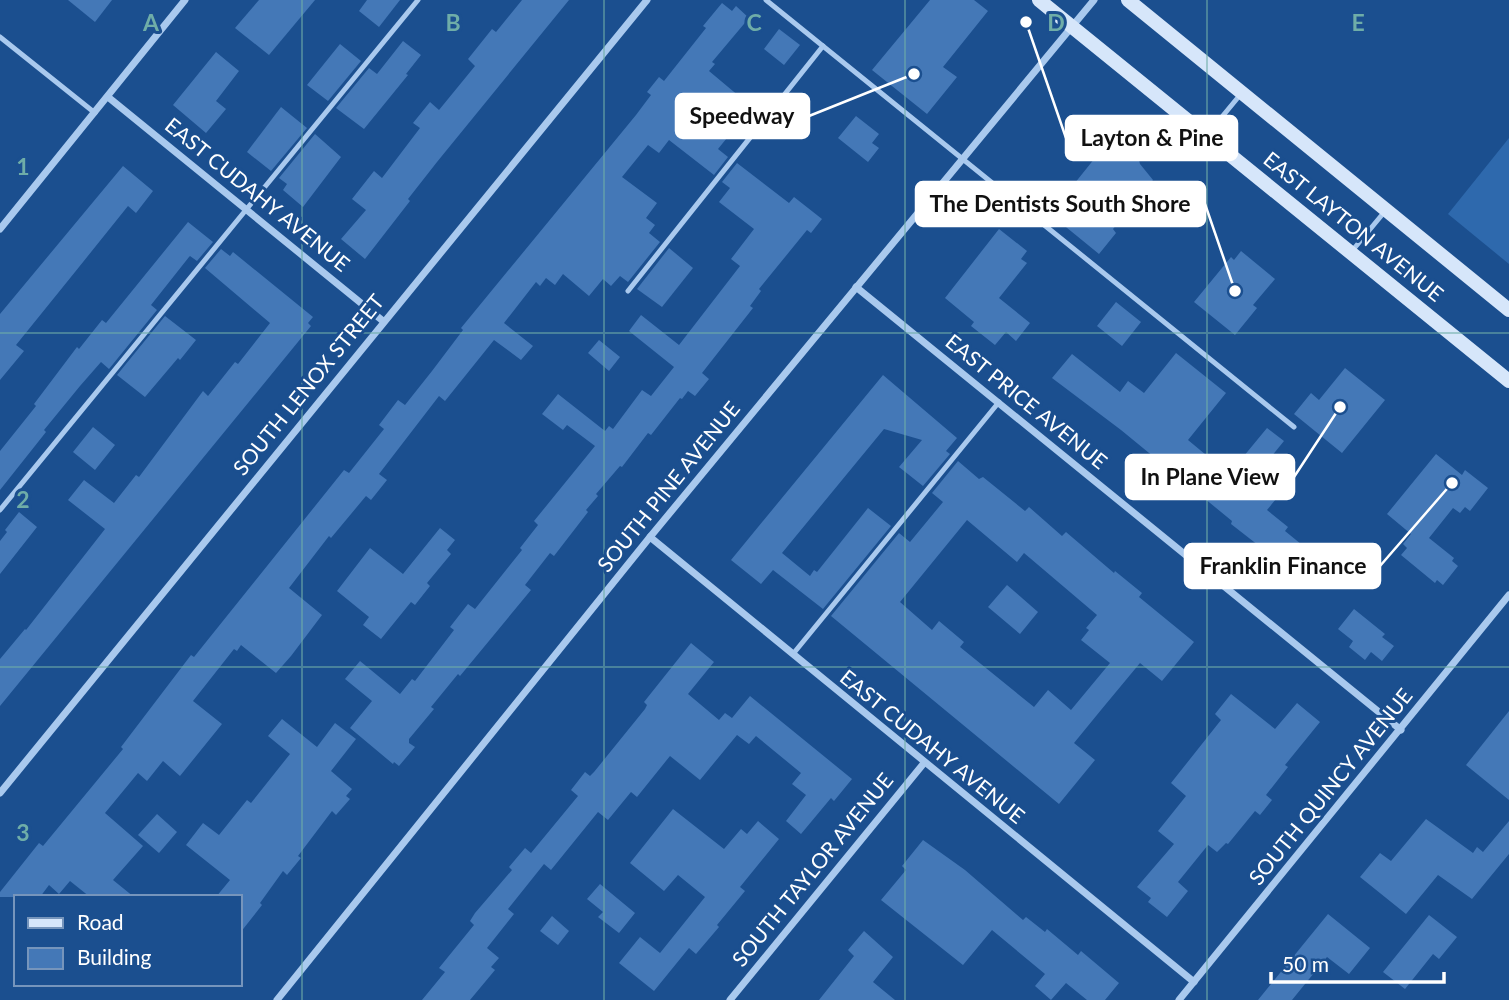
<svg xmlns="http://www.w3.org/2000/svg" width="1509" height="1000" viewBox="0 0 1509 1000" font-family="Lato,sans-serif">
  <rect width="100%" height="100%" fill="#1b4f8f"/>
  <path fill="#2e69ad" d="M1509 138V264L1448 214Z"/>
  <g fill="#4478b7" fill-rule="evenodd">
    <path d="M68 0H112L95 22Z"/>
    <path d="M259 0H315L269 55 235 28Z"/>
    <path d="M367 0H400L379 27 359 11Z"/>
    <path d="M522 0H569L437 162 408 199 410 201 365 259 341 239 366 210 352 199 374 171 382 178 420 128 413 123 430 102 439 110 475 66 468 59 492 29 496 32Z"/>
    <path d="M930 0H974L988 11 943 67 957 77 927 114 872 70Z"/>
    <path d="M722 3 732 11 736 6 749 18 712 62 715 64 709 71 752 107 718 149 728 157 714 175 669 140 659 153 648 145 622 177 657 203 646 218 655 225 649 233 660 242 628 282 620 276 611 286 603 279 589 296 563 274 555 285 546 278 540 286 536 282 504 323 533 346 521 360 494 340 445 401 439 396 379 474 387 480 371 500 366 496 331 538 329 536 289 588 322 615 291 656 276 673 241 645 237 651 234 649 193 701 222 724 180 776 163 761 147 781 138 773 105 813 143 846 113 880 134 897H90L70 881 59 894 49 885 40 897H0V892L39 843 43 846 123 749 121 747 191 655 194 657 344 470 349 473 384 429 379 425 398 400 405 405 432 371 463 330 461 328 636 115 651 95 647 92 659 77 664 81 706 28 703 26Z"/>
    <path d="M779 29 800 45 784 65 764 49Z"/>
    <path d="M403 41 421 55 406 74 408 75 364 129 336 108 369 68 377 74Z"/>
    <path d="M340 44 361 61 328 101 307 85Z"/>
    <path d="M216 52 239 71 216 101 226 109 206 133 173 105Z"/>
    <path d="M281 107 307 128 271 171 247 152Z"/>
    <path d="M856 116 879 134 872 143 879 148 868 162 838 138Z"/>
    <path d="M315 134 341 157 303 207 283 190 287 184 279 178Z"/>
    <path d="M1107 143 1126 153H1137L1140 164 1153 180 1113 229 1116 233 1099 254 1050 214Z"/>
    <path d="M737 163 789 203 794 197 822 219 811 233 807 230 759 289 761 291 750 306 753 308 702 373 709 379 695 396 688 391 682 399 680 398 651 435 648 433 622 467 620 466 596 494 598 496 586 510 588 512 554 556 550 553 525 585 531 590 460 676 458 674 431 707 434 709 409 739V743L415 747 399 766 394 762 393 764 350 728 372 701 345 679 360 661 400 694 412 679 415 681 454 630 450 627 468 604 475 609 522 550 520 548 538 525 534 521 595 446 567 425 563 430 542 414 558 394 605 431 609 426 613 429 642 390 651 396 674 367 629 331 641 315 679 345 740 266 731 259 754 229 719 202 730 188 722 182Z"/>
    <path d="M123 166 153 191 136 213 128 206 75 272 16 345 24 351 0 380V314Z"/>
    <path d="M188 222 213 242 197 261 190 256 189 257 151 305 157 310 109 369 101 362 80 386 44 430 46 432 0 490V451L36 406 34 404 77 347 79 349 102 320 106 323Z"/>
    <path d="M999 229 1027 251 1021 259 1027 263 999 298 1030 323 1016 341 1006 332 995 345 971 326 974 322 945 298Z"/>
    <path d="M669 248 693 268 662 307 637 289Z"/>
    <path d="M221 249 230 256 233 252 313 317 308 323 311 326 0 706V659L25 629 26 630 105 529 68 500 84 480 114 503 136 475 139 477 203 391 208 396 235 362 238 364 270 323 205 268Z"/>
    <path d="M1241 251 1275 279 1253 305 1257 308 1235 335 1194 302 1231 257 1234 260Z"/>
    <path d="M1116 302 1141 322 1122 346 1097 326Z"/>
    <path d="M165 316 196 340 180 360 178 358 145 397 117 375Z"/>
    <path d="M599 340 620 357 609 371 588 353Z"/>
    <path d="M1176 353 1226 393 1188 440 1229 474 1267 428 1284 441 1271 457 1295 476 1267 510 1288 527 1285 531 1312 553 1295 574 1231 524 1232 521 1121 430 1052 378 1072 354 1120 392 1128 381 1144 393Z"/>
    <path d="M1345 368 1385 400 1342 453 1294 414 1311 393 1319 400Z"/>
    <path d="M883 375 957 438 946 451 950 454 923 486 899 467 922 440 884 429 782 553 810 576 814 570 817 572 868 508 891 526 823 609 773 570 761 584 731 560Z"/>
    <path d="M93 427 115 445 95 470 73 452Z"/>
    <path d="M1436 454 1462 475 1465 470 1488 488 1470 511 1465 507 1460 513 1453 508 1429 538 1454 558 1452 561 1458 566 1443 585 1437 580 1435 583 1401 555 1407 548 1403 544 1411 534 1387 514Z"/>
    <path d="M958 461 979 479 983 477 1025 511 1029 507 1062 536 1066 532 1114 573 1115 571 1142 593 1139 597 1194 642 1162 681 1140 663 1101 710 1074 743 1095 760 1059 804 831 616 899 533 910 542 943 502 932 493ZM967 520 1017 562 1024 553 1097 615 1086 628 1089 630 1081 640 1110 663 1071 710 1048 690 1034 707 960 647 964 642 939 621 932 630 900 602Z"/>
    <path d="M19 512 37 527 0 574V541L7 532 5 530Z"/>
    <path d="M440 528 455 540 447 550 451 554 427 583 430 586 415 605 411 602 381 639 363 625 369 617 337 591 370 548 403 574Z"/>
    <path d="M1007 585 1038 612 1020 634 988 607Z"/>
    <path d="M1354 609 1385 634 1382 637 1394 646 1382 661 1371 652 1365 660 1349 647 1353 641 1338 629Z"/>
    <path d="M691 643 714 662 688 694 719 720 725 713 732 718 750 696 852 779 834 801 831 798 801 834 786 821 806 795 792 784 801 773 756 736 749 744 737 735 700 780 670 756 637 797 631 792 608 820 598 812 551 870 544 864 508 909 514 914 487 948 499 958 491 967 495 970 470 1000H422L445 972 439 968 474 925 470 921 475 913 512 870 509 867 525 848 531 853 578 796 571 790 585 772 590 776 594 772 645 709 647 705 644 702Z"/>
    <path d="M1231 694 1275 729 1297 703 1320 722 1285 765 1288 767 1266 795 1272 800 1260 815 1255 811 1228 844 1226 843 1217 852 1208 845 1178 882 1188 891 1167 917 1148 902 1151 898 1137 887 1174 844 1158 831 1186 796 1171 783 1221 720 1215 714Z"/>
    <path d="M1509 711V800L1466 765Z"/>
    <path d="M282 719 317 747 335 723 356 739 331 771 352 789 346 796 350 799 336 815 332 811 298 856 301 858 287 875 283 871 260 903 262 905 240 933V897H216L230 880 186 845 203 823 219 835 247 800 251 803 290 754 268 736Z"/>
    <path d="M673 809 724 849 741 829 747 834 758 821 779 839 740 887 745 891 717 925 719 927 696 954 689 948 654 991 619 963 640 937 660 953 705 897 678 875 664 891 630 863Z"/>
    <path d="M157 814 177 832 159 853 138 835Z"/>
    <path d="M1426 819 1473 853 1477 847 1483 852 1509 821V854L1472 899 1438 875 1406 914 1360 877 1380 853 1391 861Z"/>
    <path d="M923 840 965 870 1023 920 1026 917 1045 932 1047 929 1078 955 1081 951 1119 983 1105 1000H1087L1066 983 1051 1000 1035 986 1045 974 992 930 963 965 881 900 906 870 902 866Z"/>
    <path d="M600 884 635 913 619 933 598 917 603 912 587 899Z"/>
    <path d="M1328 914 1370 948 1349 974 1327 957 1292 1000H1258Z"/>
    <path d="M1429 915 1457 937 1439 959 1433 954 1405 989 1383 972Z"/>
    <path d="M552 916 569 931 558 945 540 931Z"/>
    <path d="M864 931 893 957 873 982 895 1000H819L854 956 848 950Z"/>
  </g>
  <g fill="none" stroke-linecap="round" stroke-linejoin="round">
    <g stroke="#a9c9ee" stroke-width="5">
      <path d="M766 0 1294 427"/>
      <path d="M0 37 95 113"/>
      <path d="M1207 135 1240 95"/>
      <path d="M1352 251 1386 210"/>
      <path d="M628 291 823 46"/>
      <path d="M0 510 418 0"/>
      <path d="M793 654 999 402"/>
    </g>
    <g stroke="#a9c9ee" stroke-width="7">
      <path d="M108 97 383 321"/>
      <path d="M0 229 185 0"/>
      <path d="M856 287 1401 730"/>
      <path d="M650 537 1194 982"/>
      <path d="M0 793 647 0"/>
      <path d="M277 1000 650 537 1094 0"/>
      <path d="M730 1000 924 763"/>
      <path d="M1179 1000 1509 595"/>
    </g>
    <g stroke="#d6e6fa" stroke-width="14">
      <path d="M1039 0 1509 381"/>
      <path d="M1128 0 1509 310"/>
    </g>
  </g>
  <path fill="none" stroke="#6fada8" stroke-width="2" stroke-opacity="0.55" d="M302 0V1000M604 0V1000M905 0V1000M1207 0V1000M0 333H1509M0 667H1509"/>
  <g text-anchor="middle" stroke-width="6" stroke-linejoin="round" paint-order="stroke">
    <g font-size="21" fill="#fff" stroke="#1b4f8f">
      <text transform="translate(257 195) rotate(39)" y="7">EAST CUDAHY AVENUE</text>
      <text transform="translate(1353 227) rotate(39)" y="7">EAST LAYTON AVENUE</text>
      <text transform="translate(309 385) rotate(-51)" y="7">SOUTH LENOX STREET</text>
      <text transform="translate(1026 402) rotate(39)" y="7">EAST PRICE AVENUE</text>
      <text transform="translate(669 487) rotate(-51)" y="7">SOUTH PINE AVENUE</text>
      <text transform="translate(932 747) rotate(39)" y="7">EAST CUDAHY AVENUE</text>
      <text transform="translate(1331 787) rotate(-51)" y="7">SOUTH QUINCY AVENUE</text>
      <text transform="translate(813 870) rotate(-51)" y="7">SOUTH TAYLOR AVENUE</text>
    </g>
  </g>
  <g font-size="23" text-anchor="middle" font-weight="bold" fill="#6fada8" stroke="#1b4f8f" stroke-width="6" stroke-linejoin="round" paint-order="stroke">
    <text x="151" y="31">A</text>
    <text x="453" y="31">B</text>
    <text x="754" y="31">C</text>
    <text x="1056" y="31">D</text>
    <text x="1358" y="31">E</text>
    <text x="23" y="175">1</text>
    <text x="23" y="508">2</text>
    <text x="23" y="841">3</text>
  </g>
  <path fill="none" stroke="#fff" stroke-width="2.5" d="M914 74L809 116M1026 22L1066 138M1235 291L1205 204M1340 407L1294 477M1452 483L1380 566"/>
  <g fill="#fff" stroke="#1b4f8f" stroke-width="2.5">
    <circle cx="914" cy="74" r="7"/>
    <circle cx="1026" cy="22" r="7"/>
    <circle cx="1235" cy="291" r="7"/>
    <circle cx="1340" cy="407" r="7"/>
    <circle cx="1452" cy="483" r="7"/>
  </g>
  <g fill="#fff" stroke="#fff" stroke-width="2.5">
    <rect x="676" y="94" width="133" height="44" rx="7"/>
    <rect x="1066" y="116" width="171" height="44" rx="7"/>
    <rect x="916" y="182" width="289" height="44" rx="7"/>
    <rect x="1126" y="455" width="168" height="44" rx="7"/>
    <rect x="1185" y="544" width="195" height="44" rx="7"/>
  </g>
  <g font-size="23" text-anchor="middle" font-weight="bold" fill="#111">
    <text x="742" y="124">Speedway</text>
    <text x="1152" y="146">Layton &amp; Pine</text>
    <text x="1060" y="212">The Dentists South Shore</text>
    <text x="1210" y="485">In Plane View</text>
    <text x="1283" y="574">Franklin Finance</text>
  </g>
  <rect x="14" y="895" width="228" height="91" fill="#1b4f8f" stroke="#7695bc" stroke-width="2"/>
  <rect x="28" y="918" width="35" height="10" fill="#d6e6fa" stroke="#7695bc" stroke-width="2"/>
  <text x="77" y="930" font-size="21" fill="#ffffff">Road</text>
  <rect x="28" y="948" width="35" height="21" fill="#4478b7" stroke="#7695bc" stroke-width="2"/>
  <text x="77" y="965" font-size="21" fill="#ffffff">Building</text>
  <path d="M1271 972v10h173v-10" fill="none" stroke="#ffffff" stroke-width="3.5"/>
  <text x="1282" y="972" font-size="21" fill="#ffffff" stroke="#1b4f8f" stroke-width="5" paint-order="stroke">50 m</text>
</svg>
